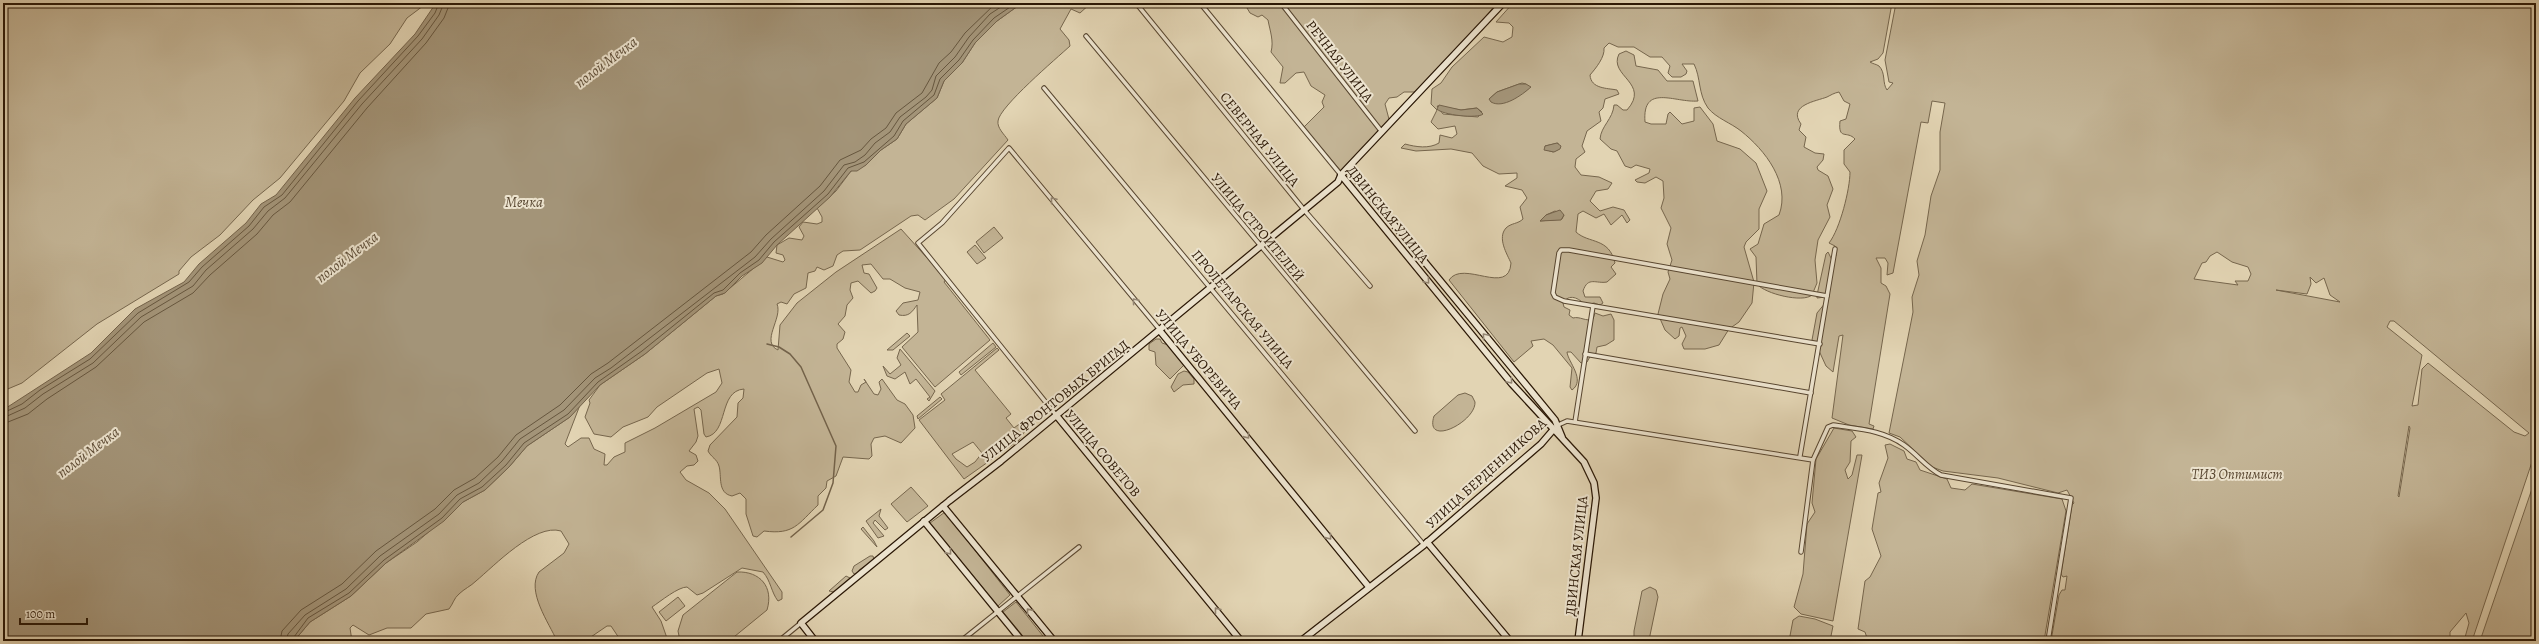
<svg xmlns="http://www.w3.org/2000/svg" width="2539" height="644" viewBox="0 0 2539 644" font-family="Alegreya,serif">
  <rect width="100%" height="100%" fill="#e2d4b3"/>
  <filter id="stains"><feTurbulence type="fractalNoise" baseFrequency=".005" numOctaves="4"/><feColorMatrix values="0 0 0 0 .2 0 0 0 0 .09 0 0 0 0 .02 0 0 0 .5 -.17"/></filter>
  <radialGradient id="worn" r=".72"><stop offset=".6" stop-color="#630" stop-opacity="0"/><stop offset="1" stop-color="#630" stop-opacity=".3"/></radialGradient>
  <g fill="#c3b495" stroke="#76664d" fill-rule="evenodd">
    <path d="M3 3H427L407 18 390 44 360 73 344 101 280 178 253 200 220 235 191 257 179 271V274L97 324 22 383 3 391Z"/>
    <path d="M1022 3H1091L1080 13 1071 9 1060 29 1069 40 1070 46C1057 58 999 107 998 121 997 128 1004 134 1008 140L954 199 925 220 918 215 911 216 860 250 843 251 837 255 833 266 824 270 817 267 815 271 808 273 806 288 794 294 787 304 781 302 777 304C783 318 760 342 778 350L780 325 797 303 836 272 901 229 946 279 944 282 990 340 935 387 902 347 918 332 917 305C912 312 909 317 899 315L896 311 903 303 918 300 920 292 905 288 890 279H883L871 264 862 265 864 273 869 274 877 288 875 291 871 293 858 281 851 283 850 290 853 298 847 305 845 316 838 324 845 332 843 339 837 344V348L851 370 849 382 855 392H858L861 385 866 382 864 379 874 394 878 395 881 389 879 382 882 379 897 400 905 404 913 415 915 428 901 443 885 436 874 438 871 444 872 456 869 459 843 457 836 476 827 481 826 488 818 496V505C798 524 794 535 764 531L757 537 753 536 746 514V499L740 493 732 496C717 493 722 476 719 466 717 459 711 457 708 451L710 445 737 417 738 403 743 398 744 389C718 391 729 433 706 437L704 434 701 410 698 407 694 409 698 436 696 442 689 451 696 455 698 461 694 465 687 466 680 472 686 480 709 493 725 509 782 592V599L778 601C771 592 771 581 763 572L742 568 703 593 697 595 687 587C678 587 661 601 652 607L661 621 668 641H621L611 626H607L585 641H557C549 623 526 591 539 572L564 553 569 544 561 531C535 523 494 566 476 581 471 586 464 589 459 594 454 598 453 604 449 609L426 614 411 628H387L369 635 353 625 350 628 352 641H294L310 622 351 596 386 563 417 542 463 502 485 490 509 467 527 446 570 417 580 405 565 444 568 447 581 438H589L594 449 605 454 604 465H607L614 457 625 452V443L655 428 716 392 722 383 719 369 707 373 657 407 648 417 623 427 611 437 594 434 585 417 590 403 589 400 600 385 645 354 716 296 723 294 767 257 783 262 785 260 783 255 776 253 777 245 789 238 802 240 804 236 799 227 803 222 817 224 822 222V217L817 208 836 191 851 171 866 165 881 150 897 139 906 124 937 98 944 81 962 63 975 43 997 21Z"/>
    <path d="M1244 3H1497L1424 89 1419 92H1404L1397 97 1389 98 1385 104 1390 123 1341 171 1304 127 1324 107 1322 102 1325 95 1311 86 1304 72 1296 73 1285 83H1280L1283 67 1271 52C1274 41 1270 31 1268 20L1262 15 1258 17 1250 13Z"/>
    <path d="M1513 3H1892L1883 53 1878 59 1870 62C1873 64 1876 64 1879 66 1886 73 1882 83 1887 90L1893 83 1889 82 1885 60 1896 3H2536V450L2472 641H2464L2469 623 2466 613 2450 632V641H2051L2059 595 2062 590H2065L2067 576 2063 577 2061 574 2072 505 2074 503 2067 490 2058 493 1998 478 1943 471 1932 467 1900 437 1889 433 1913 312 1912 297 1919 275 1917 261 1925 235 1931 196 1940 170V132L1945 103 1932 101 1928 123 1921 122 1893 273 1887 275 1888 263 1885 258H1876L1881 268V283L1886 286 1890 294 1869 424 1874 426 1873 429 1849 425 1832 418 1843 335 1839 336 1833 372 1826 366 1815 342 1812 340 1817 313 1826 302V297L1817 298V295L1826 254 1828 252 1832 260 1836 256 1835 246 1829 243C1840 229 1850 189 1850 172L1844 164V150L1855 139C1847 130 1838 141 1840 121L1846 119 1850 104 1844 101 1839 92C1834 93 1831 95 1827 97 1817 101 1787 105 1801 124L1799 130 1806 137 1804 147 1815 153 1824 154 1823 160 1817 167 1818 170 1828 176 1833 189 1827 205 1830 217 1818 240 1815 260 1817 283 1812 295C1803 303 1765 294 1757 284L1756 257 1750 249 1758 244 1764 224 1779 215C1791 183 1765 150 1741 131 1731 123 1716 118 1708 108 1698 94 1701 78 1694 64H1682L1687 71 1686 74 1681 77H1672L1668 73 1670 66 1662 57H1650L1634 47H1618L1609 43 1604 48C1605 57 1596 68 1590 75 1591 89 1607 88 1617 90L1619 94 1605 99 1603 108 1599 112 1601 121 1587 131 1582 146 1585 152 1576 159 1575 167 1581 175 1599 177 1612 183 1608 189 1596 191 1590 201 1600 211 1613 207 1624 210 1630 220 1627 223 1622 215 1611 225 1604 214 1596 218 1583 211 1578 214 1576 232C1589 244 1609 237 1615 263L1611 267 1616 274 1607 282C1596 284 1588 276 1583 291L1585 297H1600L1603 303 1600 305 1594 303 1585 305C1579 298 1569 293 1563 303L1564 307 1570 310 1569 315 1573 318C1580 316 1586 322 1593 319L1595 313 1603 316 1611 314 1614 320V340L1606 345 1597 347 1596 353 1591 355 1587 362 1581 363 1571 352H1567C1568 362 1586 380 1572 390L1570 387 1572 368 1553 345 1544 339 1531 341 1533 346 1514 362 1449 280C1463 259 1509 297 1511 263 1507 254 1497 238 1506 228 1511 223 1518 224 1523 219L1520 207 1527 198 1522 190 1505 186 1517 178V173L1499 174 1483 166 1472 153 1451 149 1416 151 1401 148 1405 144C1416 147 1429 149 1439 143L1440 135 1452 138 1457 134 1455 126 1438 129 1431 122 1437 110 1431 104 1432 89 1441 83 1452 67 1484 37 1503 42 1512 37 1513 27 1509 23 1496 22ZM1522 83 1526 84 1528 89 1509 101 1489 99 1497 92ZM1437 106 1461 110 1477 108 1482 112 1478 117 1443 114ZM1558 143 1559 149 1553 152 1547 150 1545 146ZM1555 211 1564 215 1562 219 1540 221 1546 215ZM2217 252 2232 262 2248 267 2251 274 2248 281H2235L2238 285 2194 279 2202 263 2206 262 2210 256ZM2310 277 2316 283 2324 278 2330 295 2340 302 2276 290 2307 294 2311 284ZM2390 321H2394L2529 433 2525 436 2514 432 2428 363 2422 369 2418 405 2412 406 2422 355 2387 327ZM2409 426 2410 428 2399 497 2398 496Z"/>
    <path d="M1626 51 1634 55 1636 66 1658 70 1667 81H1693L1698 101C1675 103 1642 83 1645 122L1651 124H1666L1668 114 1670 112 1682 124 1694 121V108L1700 107 1713 124 1717 141 1740 149 1756 163 1767 191 1759 209V229L1746 242 1744 247 1754 282 1752 303 1739 322 1729 329 1719 345 1705 349H1684L1682 344 1686 336 1682 327 1680 328 1679 336 1675 339 1665 330 1658 314 1663 294 1670 279 1668 272 1672 260 1667 244 1671 228 1661 208 1664 198 1663 181 1656 177 1645 183 1637 182 1635 180 1649 173 1650 169 1636 165 1631 168 1625 166 1617 151 1611 149 1600 139C1601 126 1613 119 1614 105H1617L1623 110H1627C1651 83 1608 76 1619 54Z"/>
    <path d="M994 227 1003 238 984 253 976 242Z"/>
    <path d="M975 245 986 258 977 264 967 252Z"/>
    <path d="M907 333 910 336 893 350H887Z"/>
    <path d="M1156 339H1160L1162 343 1168 345 1184 365 1170 379 1156 365 1155 352 1149 350V344Z"/>
    <path d="M993 343 996 347 961 375 959 372Z"/>
    <path d="M997 348 999 350 975 370 1011 414 1006 418 1014 428 1022 422 1027 424V428L1019 440 964 479 919 420 945 400 941 394ZM973 442 982 453 975 462 967 467 956 459 952 454Z"/>
    <path d="M900 349 935 391 929 401 927 399 930 397 916 379 910 384 905 372 895 379 887 376 883 366 890 374 901 365 897 358Z"/>
    <path d="M1184 371 1188 372 1194 379V384L1183 385 1174 392 1171 387 1178 374Z"/>
    <path d="M1465 393 1472 396 1475 402C1476 422 1424 448 1434 416L1458 395Z"/>
    <path d="M940 397 942 399 918 419 917 416Z"/>
    <path d="M1834 428 1852 431 1856 437 1851 441 1850 462 1845 470 1848 479 1852 475 1857 455H1862L1833 621 1801 614 1794 607 1803 574 1807 524 1815 512 1812 503 1816 459Z"/>
    <path d="M1890 444 1904 451 1907 459 1916 462 1920 470 1947 479 1951 488 1965 490 1972 484 2062 499 2066 511 2044 641H1868L1865 632 1858 629 1865 581 1870 577 1881 556 1872 529 1878 493 1881 492 1879 483 1888 458 1885 445Z"/>
    <path d="M2536 477V641H2480Z"/>
    <path d="M911 487 928 506 907 522 891 504Z"/>
    <path d="M881 509 879 516 888 528 885 530 875 520 873 523 884 536 878 538 866 521Z"/>
    <path d="M945 512 1010 595 998 606 930 523Z"/>
    <path d="M863 527 874 541 877 547 861 529Z"/>
    <path d="M870 556H873L874 560 859 570V573L854 574 852 571 854 566Z"/>
    <path d="M737 572C760 571 774 587 767 610L729 641H680L678 631 683 615Z"/>
    <path d="M846 576 850 578 834 592 829 591Z"/>
    <path d="M1650 587 1656 590 1658 597 1649 640 1639 641 1634 636V631L1642 591Z"/>
    <path d="M678 597 685 606 666 621 659 612Z"/>
    <path d="M1016 602 1047 641H1027L1003 612Z"/>
    <path d="M1799 616 1815 619 1833 626 1830 641H1789L1793 620Z"/>
  </g>
  <g fill="#a39478" stroke="#73624a">
    <path d="M436 3H1022L997 21 975 43 962 63 944 81 937 98 906 124 897 139 881 150 866 165 857 171H851L830 197 777 245 762 263 742 276 725 293 716 296 645 354 600 385 570 417 527 446 509 467 485 490 463 502 444 521 386 563 351 596 310 622 294 641H3V410L91 353 135 309 184 282 199 264 246 223 261 204 276 195 355 98 415 34Z"/>
    <path d="M1519 84H1526L1531 87C1522 95 1503 109 1491 102L1489 99 1497 92Z"/>
    <path d="M1439 105 1461 110 1477 108 1483 114C1478 119 1442 115 1437 109Z"/>
    <path d="M1557 143 1561 146 1560 149 1554 152 1544 150 1545 146Z"/>
    <path d="M1560 210 1564 215 1561 220 1540 221 1546 215Z"/>
  </g>
  <g fill="none" stroke-linecap="round" stroke-linejoin="round">
    <g stroke="#66563e" stroke-width="1">
      <path d="M3 413 22 404 40 390 90 359 138 313 189 282 202 267 249 226 264 207 282 195 358 101 418 36 435 13 439 3"/>
      <path d="M3 418 25 408 43 394 93 363 141 317 193 286 206 270 253 229 268 211 285 198 362 104 422 39 439 15 444 3"/>
      <path d="M3 424 28 414 47 399 96 367 144 322 193 293 210 275 257 234 273 215 290 202 367 108 426 43 444 18 450 3"/>
      <path d="M280 641 282 631 301 610 342 584 376 551 435 509 454 490 475 478 498 457 516 435 560 405 591 374 608 363 751 252 766 235 820 186 840 160 861 150 871 139 886 128 896 113 922 93 939 63 951 52 965 33 996 3"/>
      <path d="M286 641 288 634 305 615 346 589 380 556 439 514 457 495 479 483 502 461 520 439 564 410 595 378 611 368 755 257 771 239 824 191 844 165 855 162 865 155 875 143 890 132 900 117 926 97 932 90 936 76 955 57 969 37 990 14 1007 3"/>
      <path d="M291 641 308 618 349 593 384 560 442 518 460 499 482 487 506 465 524 443 568 414 598 382 642 351 714 293 723 290 740 273 759 260 774 242 828 194 848 168 864 162 894 136 903 121 934 95 940 79 959 60 973 40 994 18 1016 3"/>
    </g>
    <path stroke="#73624a" stroke-width="1.5" d="M767 344 779 347 790 354 801 367 836 446 833 483 823 510 791 537"/>
    <defs>
      <g id="street">
        <path d="M1136 3 1305 211 1370 286"/>
        <path d="M1200 3 1341 175"/>
        <path d="M1281 3 1382 132"/>
        <path d="M1086 36 1415 431"/>
        <path d="M1044 88 1424 545"/>
        <path d="M1820 344 1564 301 1555 297 1553 293 1559 253 1561 250H1569L1827 296"/>
        <path d="M1585 354 1811 393"/>
        <path d="M1056 415 918 243 942 223 1009 148 1160 330"/>
        <path d="M1575 422 1593 306"/>
        <path d="M1556 426 1567 421 1813 460"/>
        <path d="M1800 456 1835 249"/>
        <path d="M1801 552 1813 460 1828 427 1833 425C1858 429 1883 430 1904 445 1918 455 1926 467 1941 475L2071 498 2048 641"/>
        <path d="M779 641 801 623"/>
        <path d="M961 641 1079 547"/>
      </g>
      <g id="secondary">
        <path d="M1348 169 1555 420 1562 437"/>
        <path d="M1341 175 1512 384 1584 462 1594 483 1596 498 1578 641"/>
        <path d="M1341 175 1503 3"/>
        <path d="M1160 331 1369 587"/>
        <path d="M1056 415 1241 641"/>
        <path d="M943 506 1054 641"/>
        <path d="M924 521 1022 641"/>
        <path d="M1427 542 1510 641"/>
        <path d="M815 641 801 623 949 501 1001 461 1338 182 1341 175"/>
        <path d="M1301 641 1424 545 1541 444 1553 430"/>
      </g>
    </defs>
    <use href="#street" stroke="#584630" stroke-width="5.5"/>
    <use href="#secondary" stroke="#2a1705" stroke-width="8"/>
    <use href="#street" stroke="#ece3ce" stroke-width="3.5"/>
    <use href="#secondary" stroke="#ece3ce" stroke-width="5.5"/>
  </g>
  <defs><path id="oneway-chevron" d="M-2-3.5L2.5 0L-2 3.5" fill="none" stroke-width="1.6" stroke-linecap="round" stroke-linejoin="round"/></defs>
  <g stroke="#958774">
    <use href="#oneway-chevron" transform="translate(1053 200) rotate(-130)"/>
    <use href="#oneway-chevron" transform="translate(1427 281) rotate(50)"/>
    <use href="#oneway-chevron" transform="translate(1135 301) rotate(-130)"/>
    <use href="#oneway-chevron" transform="translate(1485 336) rotate(-130)"/>
    <use href="#oneway-chevron" transform="translate(1510 381) rotate(50)"/>
    <use href="#oneway-chevron" transform="translate(1247 436) rotate(51)"/>
    <use href="#oneway-chevron" transform="translate(1329 537) rotate(51)"/>
    <use href="#oneway-chevron" transform="translate(949 552) rotate(51)"/>
    <use href="#oneway-chevron" transform="translate(1217 610) rotate(-128)"/>
    <use href="#oneway-chevron" transform="translate(1029 611) rotate(-129)"/>
  </g>
  <g text-anchor="middle" stroke-width="4" stroke-linejoin="round" paint-order="stroke">
    <g font-size="14" fill="#2a1705" stroke="#ece3ce">
      <text transform="translate(1340 61) rotate(52)" y="5">РЕЧНАЯ УЛИЦА</text>
      <text transform="translate(1260 139) rotate(51)" y="5">СЕВЕРНАЯ УЛИЦА</text>
      <text transform="translate(1388 214) rotate(51)" y="5">ДВИНСКАЯ УЛИЦА</text>
      <text transform="translate(1258 227) rotate(50)" y="5">УЛИЦА СТРОИТЕЛЕЙ</text>
      <text transform="translate(1243 309) rotate(50)" y="5">ПРОЛЕТАРСКАЯ УЛИЦА</text>
      <text transform="translate(1199 359) rotate(50)" y="5">УЛИЦА УБОРЕВИЧА</text>
      <text transform="translate(1055 401) rotate(-39)" y="5">УЛИЦА ФРОНТОВЫХ БРИГАД</text>
      <text transform="translate(1103 453) rotate(50)" y="5">УЛИЦА СОВЕТОВ</text>
      <text transform="translate(1486 473) rotate(-42)" y="5">УЛИЦА БЕРДЕННИКОВА</text>
      <text transform="translate(1576 556) rotate(-84)" y="5">ДВИНСКАЯ УЛИЦА</text>
    </g>
    <g font-size="14" font-style="italic" fill="#584630" stroke="#ece3ce">
      <text x="2237" y="479">ТИЗ Оптимист</text>
    </g>
    <g font-size="15" font-style="italic" fill="#5a4933" stroke="#ece3ce">
      <text transform="translate(606 62) rotate(-37)" y="5">полой Мечка</text>
      <text x="524" y="207">Мечка</text>
      <text transform="translate(347 257) rotate(-37)" y="5">полой Мечка</text>
      <text transform="translate(88 452) rotate(-37)" y="5">полой Мечка</text>
    </g>
  </g>
  <rect width="2539" height="644" fill="none" stroke="#e2d4b3" stroke-width="16"/>
  <rect x="4" y="4" width="2531" height="636" fill="none" stroke="#2a1705" stroke-width="2"/>
  <rect x="8" y="8" width="2523" height="628" fill="none" stroke="#2a1705"/>
  <path d="M20 618v6h67v-6" fill="none" stroke="#2a1705" stroke-width="2"/>
  <text x="26" y="618" font-size="12" fill="#2a1705" stroke="#ece3ce" stroke-width="3" paint-order="stroke">100 m</text>
  <rect width="100%" height="100%" filter="url(#stains)"/>
  <rect width="100%" height="100%" fill="url(#worn)"/>
</svg>
